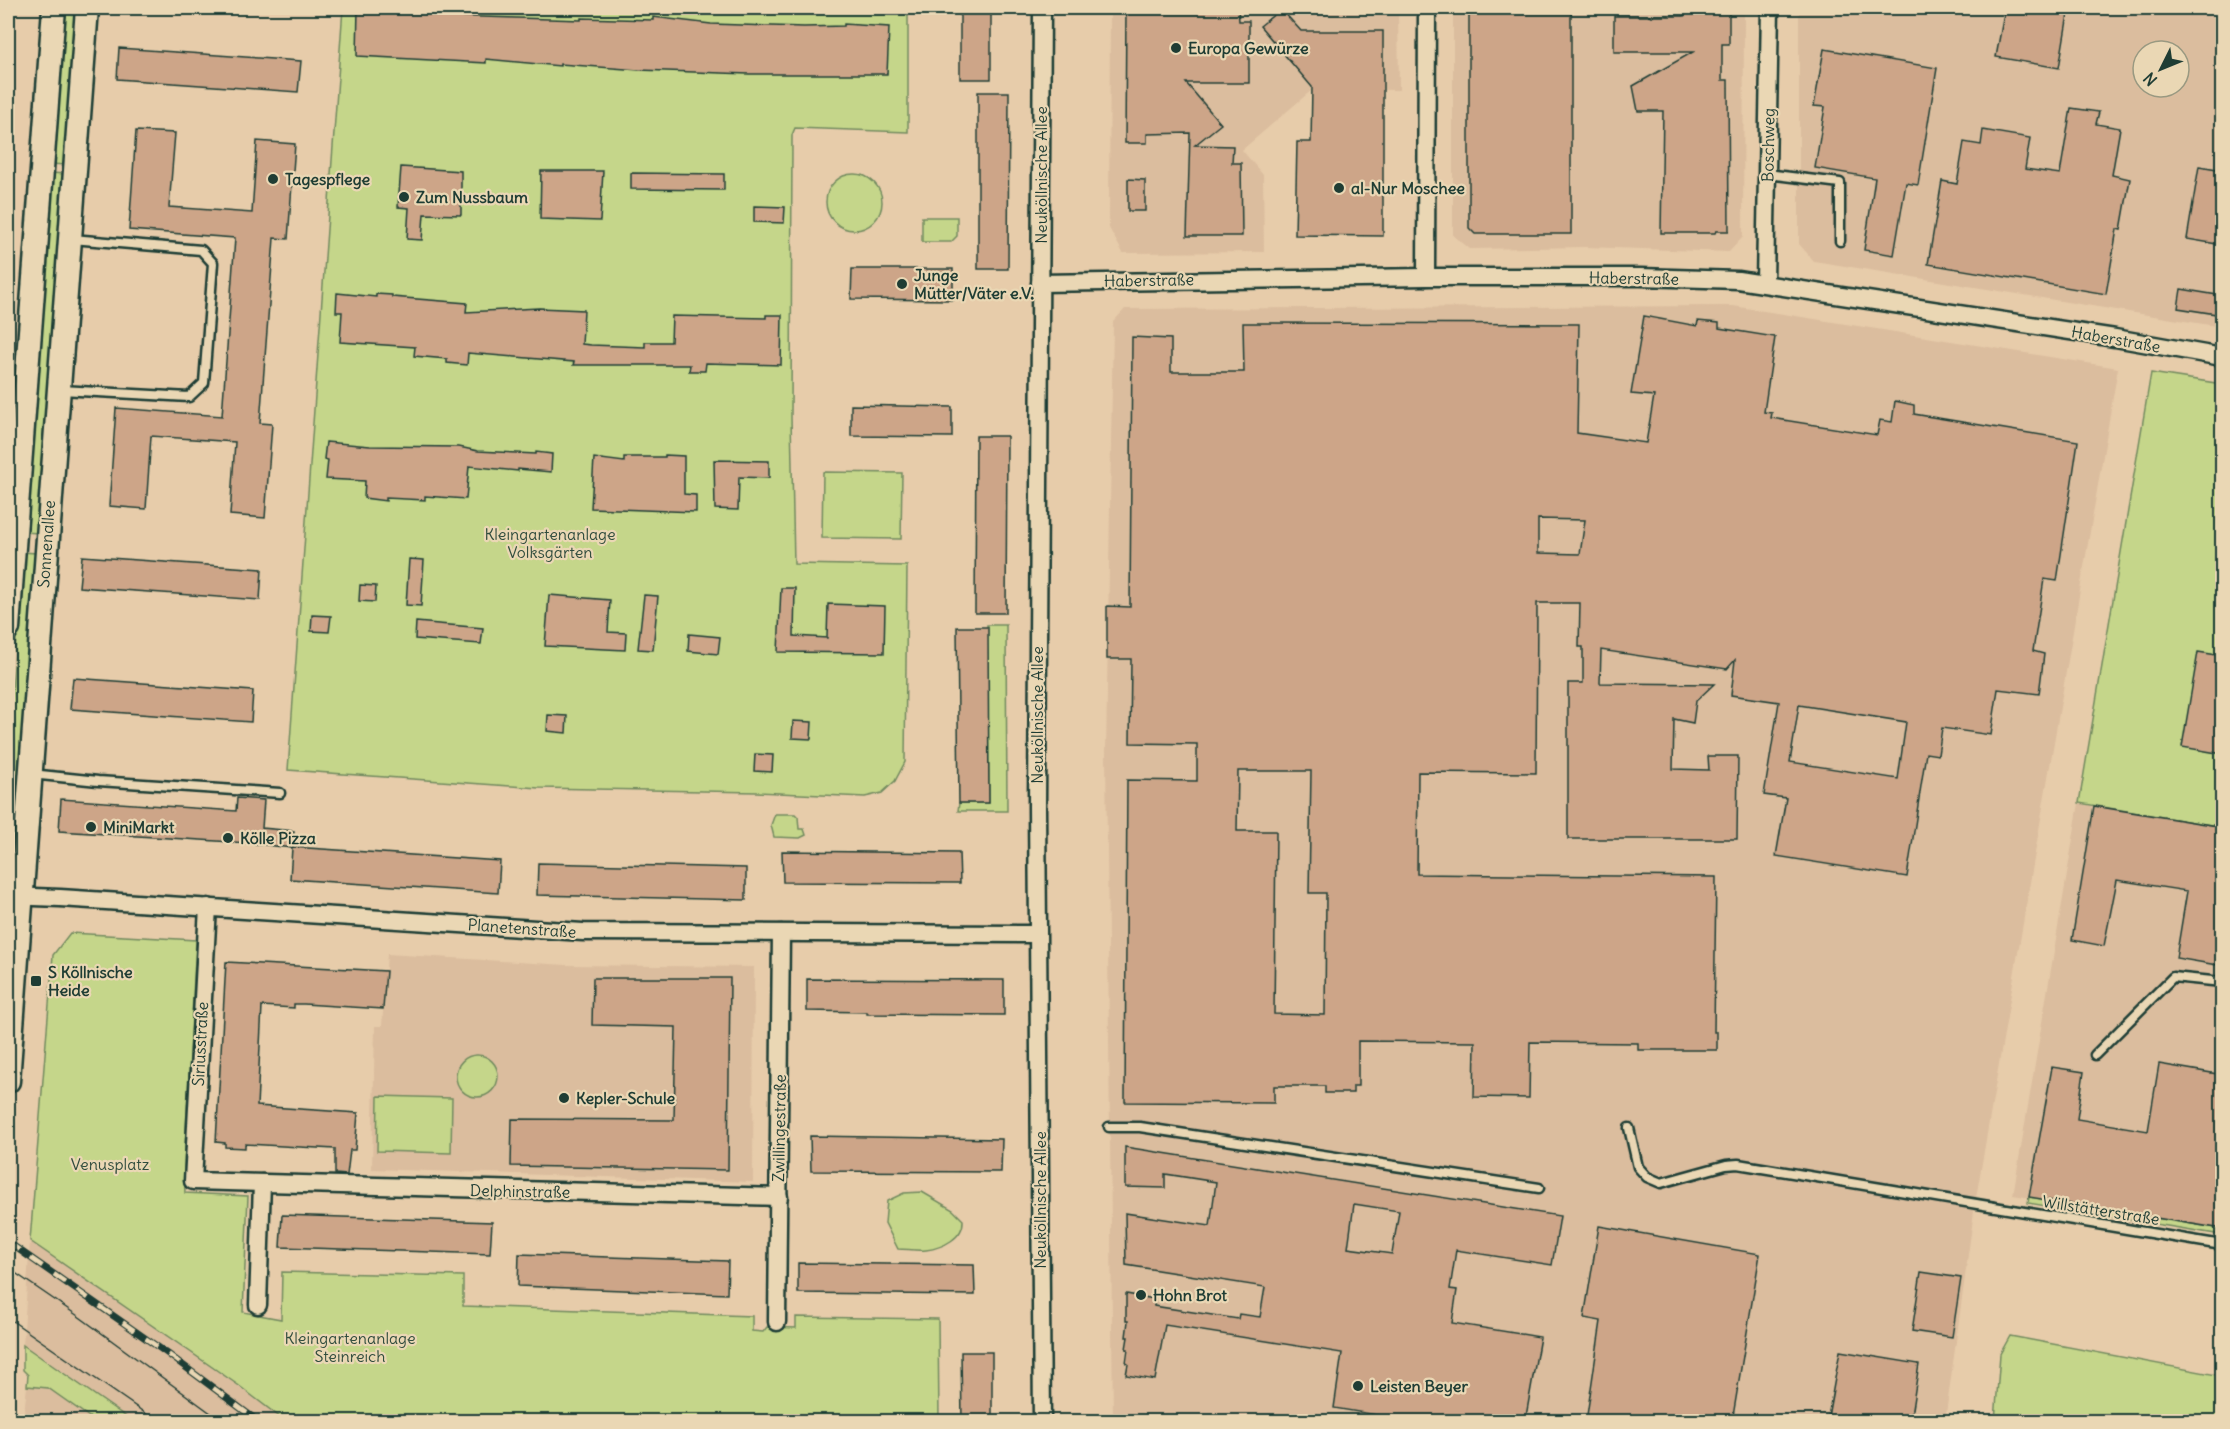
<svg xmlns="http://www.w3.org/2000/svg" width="2230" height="1429" viewBox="0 0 2230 1429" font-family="Delius,sans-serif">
  <rect width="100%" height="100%" fill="#e7ccaa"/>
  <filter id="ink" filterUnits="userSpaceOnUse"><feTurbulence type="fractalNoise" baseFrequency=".0167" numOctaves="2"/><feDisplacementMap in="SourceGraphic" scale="12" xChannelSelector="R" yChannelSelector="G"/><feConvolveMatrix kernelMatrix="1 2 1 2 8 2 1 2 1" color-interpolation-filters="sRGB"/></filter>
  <g filter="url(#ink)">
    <g fill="#dbbd9e" fill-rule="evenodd">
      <path d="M1110 8H1398L1399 90 1313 89 1242 150 1263 175 1264 252 1123 253 1109 228Z"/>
      <path d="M1453 8H1744L1743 237 1729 252 1585 247 1470 249 1453 235Z"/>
      <path d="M1799 8H2222V327L1814 261 1799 244ZM2143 51H2179V87H2143Z"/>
      <path d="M1733 306 2118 368 1975 1204 1945 1421H1113L1106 753 1113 322 1125 309Z"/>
      <path d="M2079 803 2222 827V1229L2013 1195Z"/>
      <path d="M387 954 566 965 754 967 753 1182 372 1169 375 1026H382Z"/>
      <path d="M30 1241 238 1385 285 1421H132L23 1345Z"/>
      <path d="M27 1386 48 1388 95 1421 23 1422Z"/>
    </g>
    <g fill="#c5d68a" stroke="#728a5f" stroke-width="1.5">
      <path d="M64 8H77L65 165 52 164Z"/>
      <path d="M343 8H908V132L795 128 792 135 791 417 794 564 907 566 905 762 895 781 882 793 865 797 757 792 539 788 288 770Z"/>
      <path d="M51 173 65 174 38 533 24 532Z"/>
      <circle cx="854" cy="202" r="28"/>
      <path d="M922 217H957V236L951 242H922Z"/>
      <path d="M2151 373 2222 384V827L2079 803Z"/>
      <path d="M823 472 902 473 901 539 822 538Z"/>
      <path d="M22 552 36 553 14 858 8 857V750Z"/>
      <path d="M987 625H1006L1007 811H958L959 803H989Z"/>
      <path d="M775 814H795L798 817 799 829H804L806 835 800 838 774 837 771 825Z"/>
      <path d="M70 933 196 940 184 1167 185 1193 248 1196 243 1312 281 1319 282 1272 463 1276V1306L752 1316V1331L763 1332 767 1327 796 1328V1317L938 1319 939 1421H285L238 1385 30 1241 53 955Z"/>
      <circle cx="477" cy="1076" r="21"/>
      <path d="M378 1096 452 1098 451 1153 377 1151Z"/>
      <path d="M922 1192 953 1210 963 1220C964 1238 942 1248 926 1250 917 1251 906 1249 898 1249L885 1223 887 1201 904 1193Z"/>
      <path d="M2029 1197 2222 1229V1235L2028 1203Z"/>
      <path d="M2010 1336 2222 1376V1421H1995L2000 1354Z"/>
      <path d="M23 1345 132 1421H95L48 1388 27 1386 28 1375 23 1370Z"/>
    </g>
    <g fill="#cda588" stroke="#1f3d34" stroke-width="1.5" fill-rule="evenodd">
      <path d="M358 8 449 13V16L581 20V18L653 20V17L711 24 804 27 844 26V24L889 27 887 74H749L639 70 560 64V66L486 59V63L357 56Z"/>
      <rect x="960" y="8" width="31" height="71"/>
      <path d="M1126 8H1238L1239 21H1249V83H1186L1221 124 1195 145 1233 146 1232 163H1241L1242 236H1187L1190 133 1147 134V143H1125Z"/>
      <path d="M1469 8H1571V234H1475L1469 228Z"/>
      <path d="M1684 8H1729V44H1722V80H1728L1729 231H1716L1715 233H1661L1663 111H1638L1633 86 1693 52H1614V16H1684Z"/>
      <path d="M2005 8H2069L2059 68 1996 57Z"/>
      <path d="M1281 9 1301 31H1383V236L1295 235 1297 142H1311L1312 87 1260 26Z"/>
      <path d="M119 48 301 61 298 92 117 79Z"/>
      <path d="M1824 49 1937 68 1918 185 1906 183 1894 255 1864 250 1875 178 1815 168 1825 107 1814 106Z"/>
      <path d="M978 92H1009L1008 269H978Z"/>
      <path d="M2071 108 2099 112 2096 124 2120 128 2112 175 2130 179 2121 230 2117 229 2106 294 1928 264 1942 181 1957 184 1964 142 1981 145 1983 130 2030 138 2025 169 2060 174Z"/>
      <path d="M136 131 175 133 169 207 252 213 257 141 295 144 288 239 274 238 260 423 272 424 265 518 230 515 235 442 151 436 146 509 109 506 116 408 222 416 235 238 129 230Z"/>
      <path d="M2199 166 2223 170V184L2216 221 2223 222V245L2187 239Z"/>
      <path d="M401 167 461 171V215L424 214 422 240 407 239 409 208 398 207Z"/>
      <path d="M541 171H603L600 221 540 219Z"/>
      <path d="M631 173 724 174V190L631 189Z"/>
      <path d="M1128 179 1145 180V211H1128Z"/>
      <path d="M754 206 785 207 784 223 754 222Z"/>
      <path d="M852 269H953V300L851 299Z"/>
      <path d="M2181 289 2223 296V315L2178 308Z"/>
      <path d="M337 293 376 297V294L392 295V297L467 303 466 312 539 308 584 310 582 344 591 345 645 347V342H671L672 316 766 318V315H782L781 365 706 363 705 371H689L690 365H573L574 362 468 353 467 365 447 363V359L414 356 415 347 340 342 342 312H336Z"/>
      <path d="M1644 316 1697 326 1698 321 1719 323V328L1775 337 1764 412 1772 413 1771 418 1877 435 1880 420 1892 422 1895 401 1914 405V414L2078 441 2057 581 2044 579 2033 651 2044 654 2039 694 1998 689 1991 735 1942 728 1938 755 1926 753 1907 877 1776 856 1786 798 1764 795 1779 702 1731 695 1735 660 1727 669 1601 650 1600 683 1714 684 1696 701 1693 723 1674 719 1673 769 1709 770 1708 756H1738L1737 839H1568V683H1583V647H1579L1580 603H1537L1536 773 1418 772 1417 874 1716 877 1714 1032H1717V1050H1638V1043L1530 1042 1529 1098 1474 1097 1475 1042 1358 1041V1086H1353V1093H1325V1086H1274V1103L1125 1102 1127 780 1197 781V744L1130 743 1131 659H1107V606L1130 607 1132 337 1171 339V372H1244L1243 323 1579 324 1577 433 1646 443 1654 396 1631 394ZM1538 519 1585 520 1580 554 1538 553ZM1799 705 1906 722 1898 779 1790 762ZM1238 771H1311L1309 893H1326L1325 1015 1274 1014 1276 831H1237Z"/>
      <path d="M851 405 952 407V437L851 436Z"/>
      <path d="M976 436H1007L1006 613H975Z"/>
      <path d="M326 442 370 446 459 447 478 451 536 454V452L552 454 551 472 518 469V471L469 466 466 499 425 496V500L386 498V501L364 498 365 481 326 479 328 460 324 459Z"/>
      <path d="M665 455 684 456V494L696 495V512L591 508 594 458 624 462V457H665Z"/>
      <path d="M714 460 769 461V478L739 477 738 510 715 509Z"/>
      <path d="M82 556 262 569 260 600 79 587Z"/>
      <path d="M409 559 424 560 421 606 406 605Z"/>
      <path d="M360 585 376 586 375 602 359 601Z"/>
      <path d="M781 588H795L794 636 827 638 828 604 885 606 884 653 778 652Z"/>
      <path d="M549 595 610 600 608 632 626 633 625 650 545 646Z"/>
      <path d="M644 595 658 596 653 650 638 649Z"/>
      <path d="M312 615 331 616 329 632 311 631Z"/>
      <path d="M416 622 483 628 481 644 415 639Z"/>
      <path d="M957 627H988L989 803H959Z"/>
      <path d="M689 634 720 637 718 654 688 651Z"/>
      <path d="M2198 652 2223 656V754L2182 747Z"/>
      <path d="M73 678 253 691 251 722 70 709Z"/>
      <path d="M548 715 567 716 566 733 547 731Z"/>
      <path d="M793 721 812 722 811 739 792 738Z"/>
      <path d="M755 754 773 755 772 772 754 771Z"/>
      <path d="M237 798 264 800 262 828 294 831 293 847 500 861 498 893 290 879 292 848 248 843 59 831 61 799 236 811Z"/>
      <path d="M2094 806 2223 827V966L2176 958 2187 891 2117 880 2104 946 2072 940Z"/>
      <path d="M782 851 959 853 960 883 783 882Z"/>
      <path d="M538 863 746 868V900L537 895Z"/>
      <path d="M226 962 386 971 383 1009 304 1004H294V1008L262 1006 257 1106 358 1113 355 1150H350L347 1175 335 1174V1149L245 1144V1148L225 1147V1143L216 1142Z"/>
      <path d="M593 978H730L728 1170 511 1166 512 1119 674 1120 676 1027 592 1025Z"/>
      <path d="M807 979 1004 980V1015L867 1014V1012L807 1011Z"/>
      <path d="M2159 1064 2223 1075V1229L2029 1197 2052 1067 2084 1072 2077 1119 2148 1131Z"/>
      <path d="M810 1136 1002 1139 1001 1172 811 1171Z"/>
      <path d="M1125 1147 1560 1216 1552 1265 1456 1250 1450 1289 1457 1290 1452 1323 1540 1337 1525 1422H1419L1334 1408 1342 1353 1165 1325 1155 1380 1126 1375 1128 1364 1126 1363 1128 1349H1126L1128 1337H1126L1128 1321H1126V1294L1154 1299V1306L1238 1319 1239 1314 1260 1317 1265 1287 1126 1265 1125 1213 1210 1226 1216 1182 1165 1174V1188L1125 1187ZM1354 1204 1399 1211 1392 1254 1348 1248Z"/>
      <path d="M282 1215 492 1222 490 1254 280 1247Z"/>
      <path d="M1599 1226 1760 1254 1732 1422H1586L1601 1321 1584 1318Z"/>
      <path d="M519 1254 728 1261 727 1294 518 1286Z"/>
      <path d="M798 1263 974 1265 975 1295 798 1293Z"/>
      <path d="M1921 1272 1961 1278 1952 1337 1912 1331Z"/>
      <path d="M1840 1351 1919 1364 1910 1422H1827Z"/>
      <path d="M961 1352H992V1422H962Z"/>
    </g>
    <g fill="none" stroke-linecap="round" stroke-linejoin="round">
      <defs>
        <g id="lane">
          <path d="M1767 174 1840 183V241"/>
          <path d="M61 390 189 397 204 383 213 263 201 250 72 239"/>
          <path d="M31 774 98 781 280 793"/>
          <path d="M2095 1055 2173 977 2222 982"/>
          <path d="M1109 1127H1140L1539 1188"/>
          <path d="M1629 1128 1638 1167 1647 1177 1661 1183 1726 1165 1738 1164 2222 1245"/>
        </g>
        <g id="street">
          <path d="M1426 277 1427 8"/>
          <path d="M1040 283 1426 277H1640L1738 280 2115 338 2222 357"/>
          <path d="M1765 283 1770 8"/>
          <path d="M8 896 60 898 583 932 1037 934"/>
          <path d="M208 907 193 1181 779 1197"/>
          <path d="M258 1305 262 1183"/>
          <path d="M777 1322 781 933"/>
          <path d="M1042 1422 1037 807 1042 8"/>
        </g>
        <g id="secondary">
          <path d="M8 628 54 8"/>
          <path d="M8 1081 87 8"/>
        </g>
      </defs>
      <use href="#lane" stroke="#1f3d34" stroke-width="13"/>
      <use href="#street" stroke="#1f3d34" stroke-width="21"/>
      <use href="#secondary" stroke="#1f3d34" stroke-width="27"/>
      <use href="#lane" stroke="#ead7b4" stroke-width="8"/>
      <use href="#street" stroke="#ead7b4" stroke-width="16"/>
      <use href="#secondary" stroke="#ead7b4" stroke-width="22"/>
      <g stroke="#1f3d34" stroke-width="1.5">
        <path d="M8 1268 81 1318 223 1422"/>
        <path d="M8 1318 158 1422"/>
      </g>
      <defs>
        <path id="rail" d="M8 1242 168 1354 259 1422"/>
      </defs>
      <use href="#rail" stroke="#1f3d34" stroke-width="7"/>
      <use href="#rail" stroke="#ead7b4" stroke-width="4.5" stroke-dasharray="14" stroke-linecap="butt"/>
    </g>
  </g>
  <g fill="#1f3d34" stroke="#ead7b4" stroke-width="2">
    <circle cx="1176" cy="48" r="6"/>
    <circle cx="273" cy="179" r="6"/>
    <circle cx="1339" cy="188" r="6"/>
    <circle cx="404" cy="197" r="6"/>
    <circle cx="902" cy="284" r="6"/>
    <circle cx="91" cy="827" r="6"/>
    <circle cx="228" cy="838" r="6"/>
    <rect x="30" y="975" width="12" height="12" rx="3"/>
    <circle cx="564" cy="1098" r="6"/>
    <circle cx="1141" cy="1295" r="6"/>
    <circle cx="1358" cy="1386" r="6"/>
  </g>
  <g text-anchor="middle" stroke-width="4.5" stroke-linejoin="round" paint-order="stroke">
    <g font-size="16" font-weight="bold" fill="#1f3d34" stroke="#ead7b4" text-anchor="start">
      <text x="1188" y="54">Europa Gewürze</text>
      <text x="285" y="185">Tagespflege</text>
      <text x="1351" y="194">al-Nur Moschee</text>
      <text x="416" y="203">Zum Nussbaum</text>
      <text x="914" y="281">Junge<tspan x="914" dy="18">Mütter/Väter e.V.</tspan></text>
      <text x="103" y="833">MiniMarkt</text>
      <text x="240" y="844">Kölle Pizza</text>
      <text x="48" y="978">S Köllnische<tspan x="48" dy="18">Heide</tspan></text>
      <text x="576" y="1104">Kepler-Schule</text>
      <text x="1153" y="1301">Hohn Brot</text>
      <text x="1370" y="1392">Leisten Beyer</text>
    </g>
    <g font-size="16" fill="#1f3d34" stroke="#ead7b4">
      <text transform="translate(1768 145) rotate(-89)" y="6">Boschweg</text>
      <text transform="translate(1041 175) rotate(-90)" y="6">Neuköllnische Allee</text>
      <text transform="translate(1634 278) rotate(1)" y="6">Haberstraße</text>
      <text transform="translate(1149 280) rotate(-1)" y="6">Haberstraße</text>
      <text transform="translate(2116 339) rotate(10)" y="6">Haberstraße</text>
      <text transform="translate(46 544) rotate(-86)" y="6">Sonnenallee</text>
      <text transform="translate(1037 715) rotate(-90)" y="6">Neuköllnische Allee</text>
      <text transform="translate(522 928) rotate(4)" y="6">Planetenstraße</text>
      <text transform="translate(200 1044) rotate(-87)" y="6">Siriusstraße</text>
      <text transform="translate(779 1128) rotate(-89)" y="6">Zwillingestraße</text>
      <text transform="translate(520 1191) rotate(1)" y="6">Delphinstraße</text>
      <text transform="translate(1040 1200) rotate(-90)" y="6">Neuköllnische Allee</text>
      <text transform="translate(2101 1210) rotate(9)" y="6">Willstätterstraße</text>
    </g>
    <g font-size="16" fill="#304c3d" stroke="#ead7b4">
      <text x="550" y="540">Kleingartenanlage<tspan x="550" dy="18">Volksgärten</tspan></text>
      <text x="110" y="1170">Venusplatz</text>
      <text x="350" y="1344">Kleingartenanlage<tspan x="350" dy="18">Steinreich</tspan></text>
    </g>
  </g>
  <rect width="2230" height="1429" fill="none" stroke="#ead7b4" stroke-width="30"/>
  <rect x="15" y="15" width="2200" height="1399" fill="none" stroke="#1f3d34" stroke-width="2" filter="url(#ink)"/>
  <g transform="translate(2161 69) rotate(227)"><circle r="28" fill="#ead7b4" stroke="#999981" stroke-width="1.5"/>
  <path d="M0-4.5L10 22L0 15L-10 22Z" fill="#1f3d34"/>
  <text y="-9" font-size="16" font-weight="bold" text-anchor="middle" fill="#1f3d34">N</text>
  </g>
</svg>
